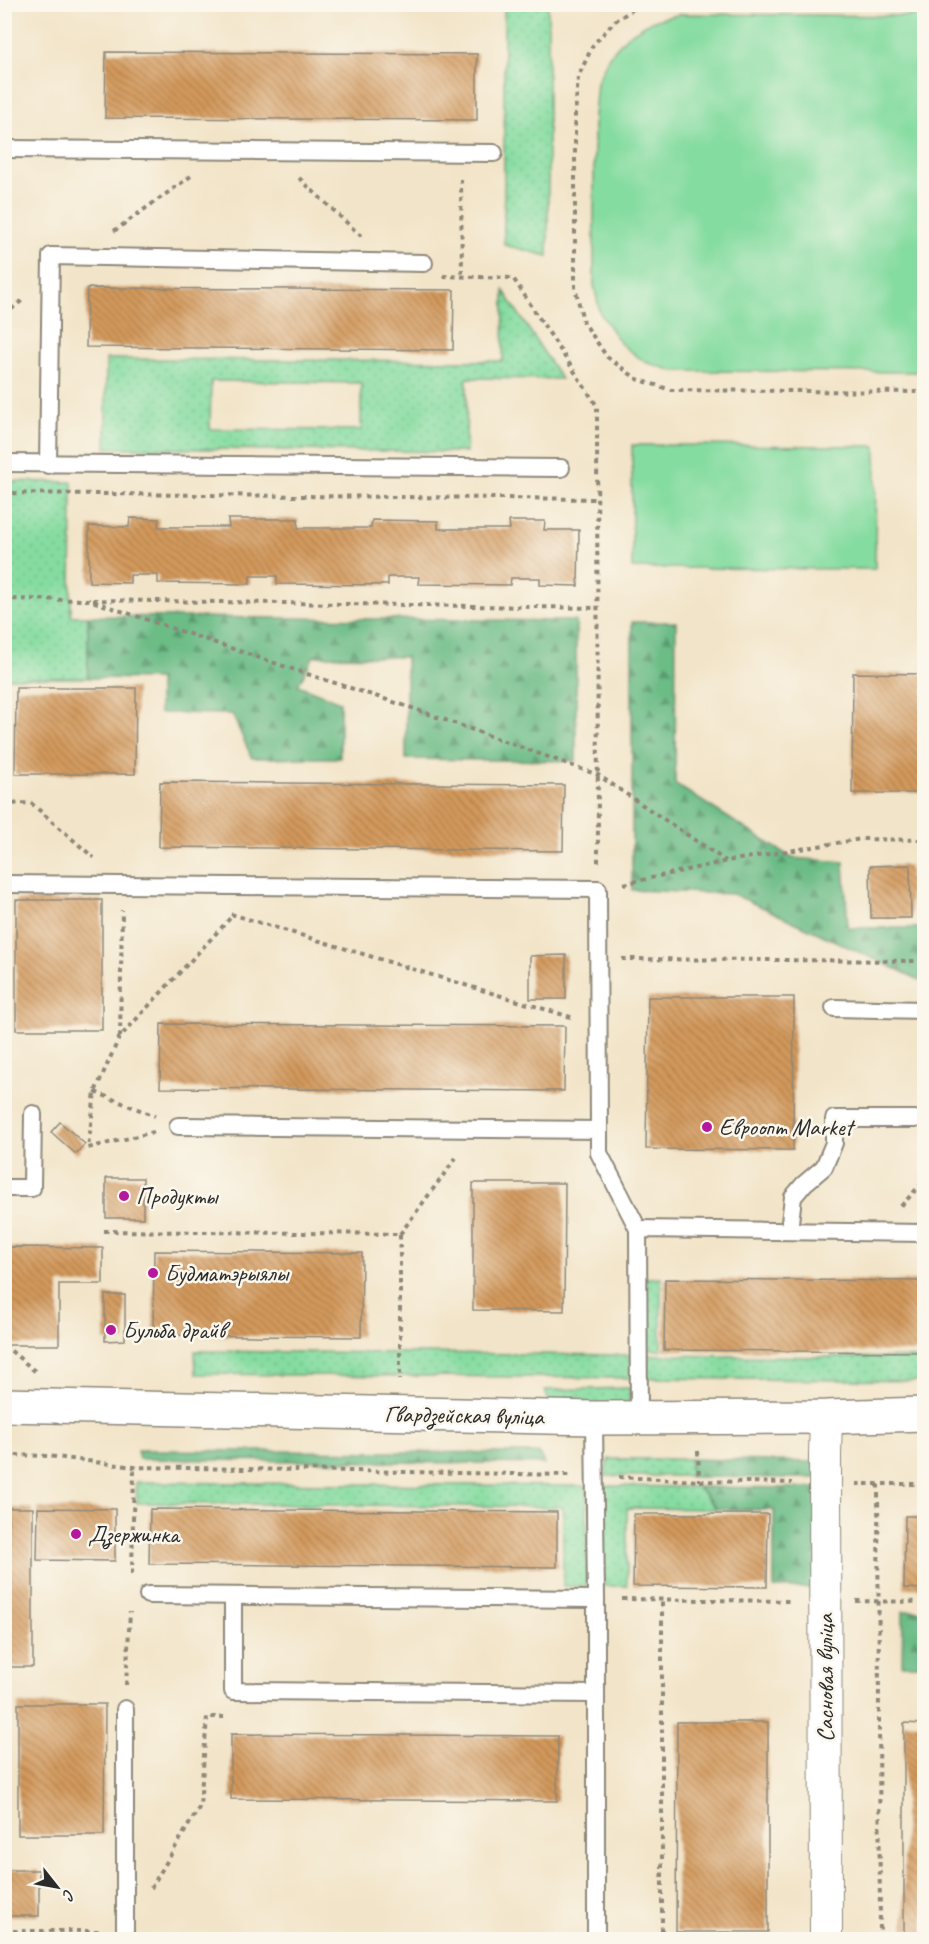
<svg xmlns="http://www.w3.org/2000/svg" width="929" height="1944" viewBox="0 0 929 1944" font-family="Caveat,sans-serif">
  <defs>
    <pattern id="green-dots" width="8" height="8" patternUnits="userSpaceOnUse" patternTransform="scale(1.5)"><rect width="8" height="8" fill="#85dca0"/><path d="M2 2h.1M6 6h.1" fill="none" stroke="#73bd8a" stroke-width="1.8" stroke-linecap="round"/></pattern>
    <pattern id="forest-firs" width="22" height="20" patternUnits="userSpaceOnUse" patternTransform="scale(1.5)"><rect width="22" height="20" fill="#6cbc86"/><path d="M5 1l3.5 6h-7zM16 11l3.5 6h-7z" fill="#59996e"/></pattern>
    <pattern id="building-back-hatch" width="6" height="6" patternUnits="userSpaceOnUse" patternTransform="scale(1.5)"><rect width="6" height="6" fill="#d3995c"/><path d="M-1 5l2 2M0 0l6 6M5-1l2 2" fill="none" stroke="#ab7d4c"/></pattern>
  </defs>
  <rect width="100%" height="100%" fill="#fbf7ec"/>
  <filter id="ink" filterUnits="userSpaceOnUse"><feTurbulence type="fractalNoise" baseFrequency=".0167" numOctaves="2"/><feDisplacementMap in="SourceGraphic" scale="12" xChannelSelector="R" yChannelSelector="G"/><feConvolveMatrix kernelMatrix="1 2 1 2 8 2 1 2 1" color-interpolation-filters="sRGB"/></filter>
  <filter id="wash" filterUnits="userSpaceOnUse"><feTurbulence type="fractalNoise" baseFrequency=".008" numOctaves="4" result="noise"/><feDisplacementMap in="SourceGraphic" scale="24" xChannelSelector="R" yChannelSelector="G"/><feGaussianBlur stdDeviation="1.35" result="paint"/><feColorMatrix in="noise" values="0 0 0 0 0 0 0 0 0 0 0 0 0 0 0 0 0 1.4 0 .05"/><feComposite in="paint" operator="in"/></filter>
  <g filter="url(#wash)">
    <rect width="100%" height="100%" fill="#f2e4c8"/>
    <g fill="url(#green-dots)" stroke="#588466" stroke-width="1.5" fill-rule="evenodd">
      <path d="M504 5H548V256L504 245Z"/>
      <path d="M504 291 561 379 467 378 466 452 106 448V359L503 361ZM211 381 361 383V430L210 429Z"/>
      <path d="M5 481 72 482 71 616H88V678H6Z"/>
      <rect x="645" y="1278" width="16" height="72"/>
      <path d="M195 1351 633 1355V1378L196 1374Z"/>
      <path d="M645 1355 924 1358V1381L645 1378Z"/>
      <path d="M630 1388 629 1408 550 1405 545 1390Z"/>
      <path d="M609 1459H690V1476H604Z"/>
      <path d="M136 1482 587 1486V1586H563V1507L137 1503Z"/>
      <path d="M603 1486 698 1487 716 1509 627 1508V1586H604Z"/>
    </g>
    <g fill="url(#forest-firs)" stroke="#4c7458" stroke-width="1.5">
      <path d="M88 616 576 621V761L406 759V657L314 656 298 685 340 702V758H252L232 714 159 713V679L88 678Z"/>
      <path d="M632 622H676L675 784 792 858 844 862 848 928H924V982L733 894 632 890Z"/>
      <path d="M137 1450 538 1453 545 1464 139 1459Z"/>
      <path d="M690 1459 813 1462 816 1478 690 1477Z"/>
      <path d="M698 1487 816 1488 817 1588H774V1510L717 1509Z"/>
      <path d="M903 1611H924V1665H902Z"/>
    </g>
    <g fill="#85dca0" stroke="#588466" stroke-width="1.5">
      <path d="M681 14 924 16V372L674 371 645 362 621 344 600 313 594 285V116L597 82 609 56 627 36 651 21Z"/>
      <path d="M632 445 876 446 875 569 632 568Z"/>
    </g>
    <g id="blocks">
      <g fill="url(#building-back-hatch)">
        <path d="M106 52 477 54V120L105 118Z"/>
        <path d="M87 288 454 290 453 350 86 347Z"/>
        <path d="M130 518 159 519 158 527H229L228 519H298V528H371L372 520 438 521V529H510L509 521H545L544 530H579L578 586 540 585V578H511L510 585 418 584 419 577H388V585L277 584V576H250V584L158 583V575H130V583L89 582V526L129 527Z"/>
        <path d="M853 673 924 674V793H852Z"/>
        <path d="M16 688H136L135 774H15Z"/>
        <path d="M160 782 564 785 563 851 159 847Z"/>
        <path d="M910 865 911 918H871L870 866Z"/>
        <rect x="16" y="900" width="86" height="130"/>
        <path d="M566 955V999H530V956Z"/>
        <path d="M648 997H794L793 1150 646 1149Z"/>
        <path d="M161 1024 565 1026 564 1091 160 1088Z"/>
        <path d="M60 1122 85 1144 76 1154 51 1132Z"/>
        <rect x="106" y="1178" width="37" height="40"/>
        <path d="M473 1183H565L564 1311 473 1310Z"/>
        <path d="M8 1247 103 1248V1284H59V1345H7Z"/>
        <path d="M154 1251 362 1253 361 1337 153 1335Z"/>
        <path d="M665 1279 924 1281V1352L664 1350Z"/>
        <path d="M105 1295H125V1340L105 1341Z"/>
        <rect x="8" y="1508" width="25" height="159"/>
        <path d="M38 1508 115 1509V1561L37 1560Z"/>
        <path d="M150 1509 557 1512V1567L149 1564Z"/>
        <path d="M634 1514H768L767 1587 633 1586Z"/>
        <path d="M905 1516H924V1589L904 1588Z"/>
        <path d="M18 1704H105L104 1835H18Z"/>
        <path d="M677 1722H768V1932H676Z"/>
        <path d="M904 1723 924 1724V1935L904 1934Z"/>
        <path d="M231 1734 558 1736 557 1801 231 1799Z"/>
        <path d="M9 1870H39V1916H8Z"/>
      </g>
    </g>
  </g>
  <g filter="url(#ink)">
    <use href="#blocks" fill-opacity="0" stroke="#8e887a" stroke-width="1.5"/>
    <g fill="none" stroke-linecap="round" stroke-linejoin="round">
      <defs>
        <g id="lane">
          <path d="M4 149 494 153"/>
          <path d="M4 463 561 468"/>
          <path d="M48 465 51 256 424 263"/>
          <path d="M4 884 598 889 599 1130"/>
          <path d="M834 1008 924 1010"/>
          <path d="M178 1126 599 1130V1153L638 1229"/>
          <path d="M4 1188H32L33 1114"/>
          <path d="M789 1231 793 1197 804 1184 824 1167 834 1143V1119H915"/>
          <path d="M639 1418 638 1229 924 1233"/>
          <path d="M148 1595 596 1599 594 1418"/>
          <path d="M233 1596V1691L596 1694"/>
          <path d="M596 1599V1940"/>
          <path d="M125 1709V1940"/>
        </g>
        <path id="street" d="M826 1940 825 1455 826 1417"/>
        <path id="secondary" d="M4 1405 594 1418 826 1417 924 1414"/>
      </defs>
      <use href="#lane" stroke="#8e887a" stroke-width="20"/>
      <use href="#street" stroke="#8e887a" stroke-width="34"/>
      <use href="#secondary" stroke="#8e887a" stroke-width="36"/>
      <g stroke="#8e887a" stroke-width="4" stroke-dasharray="4.5 4.5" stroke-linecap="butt">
        <path d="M641 4 615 21 593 45 578 77 575 115V287L583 321 607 357 637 379 671 390 924 392"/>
        <path d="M4 63 7 4"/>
        <path d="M299 178 361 236"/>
        <path d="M461 179 462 277"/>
        <path d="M114 231 191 176"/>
        <path d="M443 276 513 278 597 406 598 863"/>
        <path d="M4 315 24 299"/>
        <path d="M4 493 598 499"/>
        <path d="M4 599 89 600 301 672 412 708 598 775 726 861"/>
        <path d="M93 600 598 608"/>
        <path d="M4 804 31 803 94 858"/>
        <path d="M624 884 727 861 861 839 924 840"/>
        <path d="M231 914 574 1018"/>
        <path d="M622 959 924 961"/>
        <path d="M120 1037 122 910"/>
        <path d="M95 1092 155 1116"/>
        <path d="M154 1132 88 1148 95 1092 119 1038 234 914"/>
        <path d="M901 1206 924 1181"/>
        <path d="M104 1231 400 1234V1380"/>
        <path d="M400 1234 458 1155"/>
        <path d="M4 1345 36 1372"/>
        <path d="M698 1451 699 1481"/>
        <path d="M4 1468 14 1455 48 1456 134 1467 570 1475"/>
        <path d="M619 1477 699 1481 792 1483"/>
        <path d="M856 1484H924"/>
        <path d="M878 1484 880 1940"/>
        <path d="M132 1574 134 1467"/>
        <path d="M622 1599 792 1601"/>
        <path d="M856 1601 924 1602"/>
        <path d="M126 1685 130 1612"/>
        <path d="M151 1888 200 1806 207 1717H224"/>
        <path d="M4 1931H100"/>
        <path d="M662 1940V1600"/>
      </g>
      <use href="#lane" stroke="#fff" stroke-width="16"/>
      <use href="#street" stroke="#fff" stroke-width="32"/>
      <use href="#secondary" stroke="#fff" stroke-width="33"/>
    </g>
  </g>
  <g fill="#b5179e" stroke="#fbf7ec" stroke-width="2">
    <circle cx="707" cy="1127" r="6"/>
    <circle cx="124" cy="1196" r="6"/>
    <circle cx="153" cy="1273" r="6"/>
    <circle cx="111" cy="1330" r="6"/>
    <circle cx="76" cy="1534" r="6"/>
  </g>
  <g text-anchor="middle" stroke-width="5" stroke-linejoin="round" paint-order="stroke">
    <g font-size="24" fill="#2b2b2b" stroke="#fbf7ec" text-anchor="start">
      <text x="719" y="1135">Евроопт Market</text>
      <text x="136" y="1204">Продукты</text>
      <text x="165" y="1281">Будматэрыялы</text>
      <text x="123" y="1338">Бульба драйв</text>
      <text x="88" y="1542">Дзержинка</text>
    </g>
    <g font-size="24" fill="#2b2b2b" stroke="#fbf7ec">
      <text transform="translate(464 1415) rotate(1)" y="8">Гвардзейская вуліца</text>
      <text transform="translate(825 1678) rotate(-90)" y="8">Сасновая вуліца</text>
    </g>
  </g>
  <rect width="929" height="1944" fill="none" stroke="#fbf7ec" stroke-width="24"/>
  <g transform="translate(57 1887) rotate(121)" stroke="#fbf7ec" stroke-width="4.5" paint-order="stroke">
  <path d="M0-4.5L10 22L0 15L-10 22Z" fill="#2b2b2b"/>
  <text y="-9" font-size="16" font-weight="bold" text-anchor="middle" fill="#2b2b2b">С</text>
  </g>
</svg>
